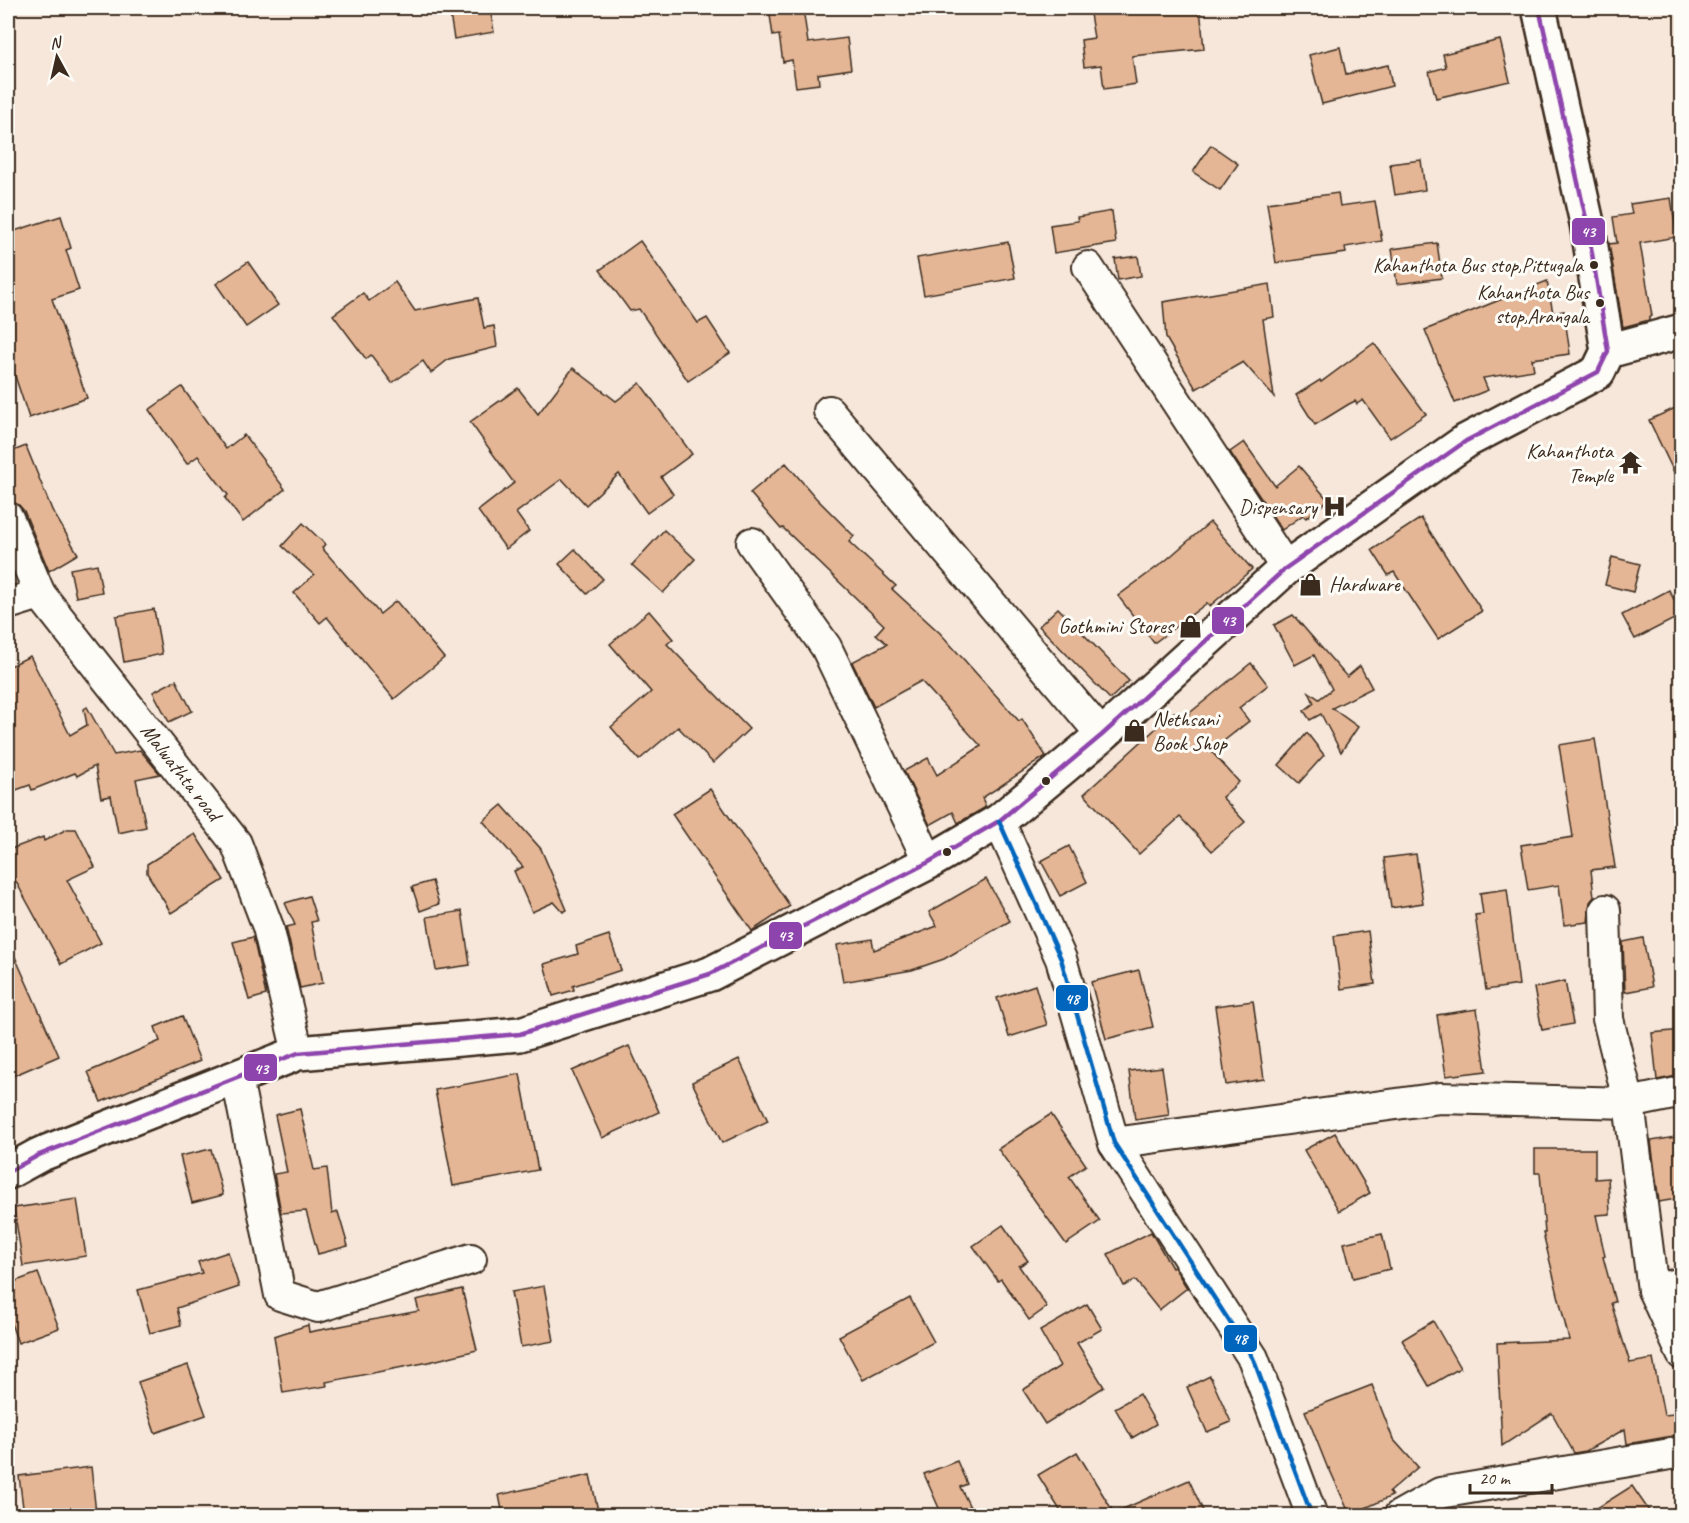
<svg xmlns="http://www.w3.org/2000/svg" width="1689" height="1523" viewBox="0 0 1689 1523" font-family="Caveat,sans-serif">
  <rect width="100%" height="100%" fill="#f6e7da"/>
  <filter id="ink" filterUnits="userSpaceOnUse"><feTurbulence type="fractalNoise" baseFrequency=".0167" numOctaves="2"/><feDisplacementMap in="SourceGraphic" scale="12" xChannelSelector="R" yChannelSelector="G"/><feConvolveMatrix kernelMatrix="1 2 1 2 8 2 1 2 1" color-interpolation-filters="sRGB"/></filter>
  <g filter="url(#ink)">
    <g fill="#e4b695" stroke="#3b2a1e" stroke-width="1.5">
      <path d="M449 8H490L494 32 454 39Z"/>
      <path d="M769 8H803L808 43 847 38 851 69 818 74 819 84 796 87 792 60 783 62 779 35 773 36Z"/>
      <path d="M1089 8H1119L1120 13 1178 8H1200L1204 49 1132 56 1136 84 1104 89 1101 65 1084 67 1081 40 1094 38Z"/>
      <path d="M1500 40 1510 81 1436 98 1429 72 1446 67 1443 54Z"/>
      <path d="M1340 47 1346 74 1388 65 1392 86 1322 104 1309 55Z"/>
      <path d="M1211 145 1238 164 1220 190 1193 172Z"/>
      <path d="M1421 160 1425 190 1395 195 1390 164Z"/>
      <path d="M1338 193 1340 206 1375 201 1382 241 1345 247 1346 253 1276 263 1267 203Z"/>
      <path d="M1671 198 1677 237 1640 243 1652 316 1649 317V320L1623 327 1609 244 1617 243 1613 217 1632 214 1630 204Z"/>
      <path d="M1112 211 1116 243 1054 253 1050 225 1078 221 1077 217Z"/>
      <path d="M61 216 71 248 66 250 79 290 52 299 87 398 29 418 8 355V233Z"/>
      <path d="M640 241 698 323 707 318 730 353 688 381 639 309 630 311 600 270Z"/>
      <path d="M1008 242 1015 278 924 295 917 258Z"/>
      <path d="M1437 243 1442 278 1397 284 1392 249Z"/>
      <path d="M1138 256 1141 276 1118 280 1115 259Z"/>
      <path d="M248 262 278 305 246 327 216 284Z"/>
      <path d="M1547 281 1553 313 1564 311 1570 354 1532 359 1534 370 1483 378 1488 390 1455 403 1425 330Z"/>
      <path d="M395 282 415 311 478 298 484 328 494 326 497 347 449 359 431 373 423 361 392 383 371 355 366 359 333 315 363 293 369 301Z"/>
      <path d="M1270 284 1274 317 1263 319 1274 397 1243 362 1196 389 1166 338 1163 302Z"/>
      <path d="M1374 343 1426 414 1390 438 1363 400 1357 404 1355 401 1349 404 1315 425 1296 395 1320 380 1321 382Z"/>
      <path d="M573 368 616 401 640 383 692 454 661 477 673 494 647 513 619 474 586 505 562 479 516 513 529 531 506 549 478 511 514 483 470 422 518 388 538 414Z"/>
      <path d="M182 387 226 449 244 435 285 489 243 522 225 498 228 495 198 456 187 464 149 410Z"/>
      <path d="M1682 405V489L1649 420Z"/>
      <path d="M1244 442 1275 486 1299 466 1328 500 1306 518 1303 515 1282 530 1230 452Z"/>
      <path d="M26 446 52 510 78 554 49 571 24 511 19 505 11 501 8 492V453Z"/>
      <path d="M786 463 816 498 854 536 849 542 896 586 892 589 940 633 1019 721 1022 719 1046 756 982 798 986 807 958 823 953 812 930 825 904 771 928 758 937 775 981 746 921 681 874 707 852 662 887 644 876 634 884 625 783 528 781 529 750 493Z"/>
      <path d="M1421 518 1482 611 1438 639 1394 572 1388 575 1372 550Z"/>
      <path d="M1210 522 1252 569 1210 606 1207 603 1154 643 1118 596 1165 561Z"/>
      <path d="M303 523 325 544 322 548 380 614 396 601 444 658 394 699 327 617 320 623 294 593 314 575 282 546Z"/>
      <path d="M664 530 695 559 663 593 632 565Z"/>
      <path d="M575 549 603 579 587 594 559 564Z"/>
      <path d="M1612 557 1640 564 1633 592 1605 585Z"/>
      <path d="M97 564 102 592 76 597 70 569Z"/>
      <path d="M1669 590 1682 615 1635 639 1622 615Z"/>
      <path d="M1058 608 1129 681 1110 699 1039 626Z"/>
      <path d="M154 609 162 654 124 662 116 616Z"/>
      <path d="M649 611 673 639 667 644 749 729 713 763 678 727 639 760 611 727 651 692 610 644Z"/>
      <path d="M1293 615 1347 677 1360 666 1372 688 1332 708 1358 727 1341 752 1321 714 1310 720 1304 711 1314 703 1309 692 1319 699 1332 689 1314 655 1295 665 1274 625Z"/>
      <path d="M30 656 70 735 87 725 84 709 87 707 114 755 140 750 160 774 136 779 146 827 118 833 111 796 101 798 95 766 77 776 75 773 32 790 30 785 8 793V667Z"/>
      <path d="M1251 663 1268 685 1239 708 1249 721 1211 751 1239 782 1222 797 1245 822 1212 851 1180 817 1139 854 1084 794 1174 712 1181 720Z"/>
      <path d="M176 680 192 711 169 722 153 692Z"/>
      <path d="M1307 733 1324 755 1299 783 1279 765Z"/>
      <path d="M1595 739 1615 867 1591 870 1594 897 1590 902 1588 922 1564 925 1559 885 1528 890 1521 845 1573 837 1559 745Z"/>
      <path d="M710 789 790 906 752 931 672 814Z"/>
      <path d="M502 805 541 849 567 910 563 912 554 902 532 912 514 871 523 867 483 821Z"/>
      <path d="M67 829H76L95 867 67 880 101 943 61 964 8 867V850L43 837 44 841Z"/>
      <path d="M195 834 224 880 171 913 147 873V864Z"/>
      <path d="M1069 846 1087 882 1060 896 1041 861Z"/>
      <path d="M1416 854 1423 903 1391 908 1384 858Z"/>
      <path d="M986 879 1010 921 944 959 912 970 843 982 837 945 872 939 874 950 937 926 929 912Z"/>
      <path d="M432 881 439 904 420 911 412 887Z"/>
      <path d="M1507 889 1519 985 1486 990 1475 915 1483 914 1480 893Z"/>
      <path d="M309 896 317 921 311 922 323 983 300 988 286 927 295 925 285 903Z"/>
      <path d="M462 911 470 965 436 970 427 917Z"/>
      <path d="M1368 931 1375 984 1341 989 1334 936Z"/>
      <path d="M609 935 621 970 573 986 574 990 553 996 544 964 578 954 576 946Z"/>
      <path d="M253 937 266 995 249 1000 233 942Z"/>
      <path d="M1643 938 1652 987 1625 992 1623 942Z"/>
      <path d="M8 941 59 1056 8 1078Z"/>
      <path d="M1139 970 1153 1027 1106 1039 1091 982Z"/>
      <path d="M1565 981 1573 1024 1542 1030 1534 988Z"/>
      <path d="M1035 985 1047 1025 1009 1037 997 998Z"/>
      <path d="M1253 1001 1264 1079 1226 1085 1215 1006Z"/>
      <path d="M1477 1009 1486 1071 1446 1076 1437 1015Z"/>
      <path d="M182 1016 200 1061 101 1102 88 1072 160 1041 155 1027Z"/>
      <path d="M1682 1030V1075L1657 1080 1652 1033Z"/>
      <path d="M629 1046 659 1112 602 1138 572 1071Z"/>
      <path d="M739 1059 768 1121 722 1143 692 1082Z"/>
      <path d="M1162 1067 1169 1115 1135 1120 1129 1071Z"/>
      <path d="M520 1074 538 1170 453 1186 435 1090Z"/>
      <path d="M300 1109 314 1170 327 1168 332 1214 338 1212 348 1246 318 1254 306 1211 281 1213 274 1174 287 1172 275 1115Z"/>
      <path d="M1051 1114 1086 1165 1069 1177 1100 1221 1066 1244 998 1149Z"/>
      <path d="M1335 1133 1370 1193 1339 1211 1304 1150Z"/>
      <path d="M1682 1136V1198L1659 1202 1651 1141Z"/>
      <path d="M211 1149 223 1195 192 1203 180 1156Z"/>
      <path d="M1535 1149H1595V1179L1608 1178 1610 1214 1596 1215 1605 1256 1603 1257 1615 1302 1611 1303 1630 1363 1653 1359 1664 1415 1674 1414 1678 1435 1627 1444 1625 1429 1586 1451 1574 1453 1552 1413 1502 1446 1497 1343 1569 1340 1543 1233H1545L1540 1173H1535Z"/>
      <path d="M77 1199 86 1256 23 1266 14 1208Z"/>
      <path d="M1003 1225 1028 1261 1019 1266 1047 1307 1029 1320 1001 1279 998 1281 973 1246Z"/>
      <path d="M1151 1232 1172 1268 1174 1267 1187 1288 1159 1310 1135 1280 1124 1286 1108 1254Z"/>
      <path d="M1382 1234 1390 1269 1353 1278 1344 1243Z"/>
      <path d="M228 1252 239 1287 177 1308 181 1325 150 1333 138 1290 202 1273 198 1262Z"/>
      <path d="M38 1273 59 1328 18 1343 8 1315V1284Z"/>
      <path d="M544 1286 554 1341 521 1347 511 1292Z"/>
      <path d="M462 1289 477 1350 429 1362 326 1382 327 1386 283 1393 274 1336 308 1325 309 1332 419 1311 416 1300Z"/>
      <path d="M910 1298 934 1342 863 1380 839 1336Z"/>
      <path d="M1087 1304 1102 1329 1077 1343 1104 1387 1045 1424 1023 1390 1060 1366 1040 1331Z"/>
      <path d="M1433 1321 1460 1368 1429 1386 1402 1340Z"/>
      <path d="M188 1365 206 1415 155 1433 138 1382Z"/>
      <path d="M1210 1376 1231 1422 1207 1432 1187 1387Z"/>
      <path d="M1372 1385 1393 1439 1418 1467 1389 1492 1392 1496 1350 1515 1329 1468 1328 1469 1305 1411Z"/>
      <path d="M1139 1394 1156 1424 1132 1438 1115 1408Z"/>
      <path d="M1077 1452 1114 1513 1189 1480 1205 1515H1063L1038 1475Z"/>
      <path d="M957 1461 967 1484 960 1487 974 1515H942L924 1474Z"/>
      <path d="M91 1467 96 1513 78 1515H24L19 1476Z"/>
      <path d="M590 1475 599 1515H503L499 1495Z"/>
      <path d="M1632 1486 1652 1515H1586Z"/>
    </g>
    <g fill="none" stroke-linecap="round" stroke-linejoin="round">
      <defs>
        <g id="street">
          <path d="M1088 267 1286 568"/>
          <path d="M829 411 1102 735"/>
          <path d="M8 518 40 594 236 843 268 927 298 1053"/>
          <path d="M752 543 826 647 929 862"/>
          <path d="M8 604 40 594"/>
          <path d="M999 821 1061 959 1114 1143 1253 1358 1312 1516"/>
          <path d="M1605 910 1608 1019 1629 1103 1653 1290 1682 1354"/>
          <path d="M237 1078 280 1295 318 1307 471 1259"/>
          <path d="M1114 1143 1440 1098 1629 1103 1682 1092"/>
          <path d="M1653 1290 1682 1283"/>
          <path d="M1399 1516 1440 1493 1682 1452"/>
        </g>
        <g id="secondary">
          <path d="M1608 351 1682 331"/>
          <path d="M8 1172 39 1155 298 1053 520 1034 710 974 929 862 999 821 1102 735 1286 568 1466 441 1598 372 1608 351 1587 223 1539 8"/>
        </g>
      </defs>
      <use href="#street" stroke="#3b2a1e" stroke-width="34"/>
      <use href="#secondary" stroke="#3b2a1e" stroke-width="38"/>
      <use href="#street" stroke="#fdfcf7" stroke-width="30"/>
      <use href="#secondary" stroke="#fdfcf7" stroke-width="33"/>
      <defs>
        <path id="bus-1" d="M8 1172 39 1155 298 1053 520 1034 710 974 929 862 999 821 1102 735 1286 568 1466 441 1598 372 1608 351 1587 223 1539 8"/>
        <path id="bus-2" d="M999 821 1061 959 1114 1143 1253 1358 1312 1516"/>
      </defs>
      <use href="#bus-1" stroke="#fdfcf7" stroke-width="9"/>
      <use href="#bus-2" stroke="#fdfcf7" stroke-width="9"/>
      <use href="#bus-1" stroke="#8e44ad" stroke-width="4.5"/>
      <use href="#bus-2" stroke="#0065bd" stroke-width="4.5"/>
    </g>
  </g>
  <defs>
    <symbol id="temple-bare" viewBox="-9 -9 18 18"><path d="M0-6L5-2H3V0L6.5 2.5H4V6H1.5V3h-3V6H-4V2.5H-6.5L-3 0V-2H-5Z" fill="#3b2a1e" stroke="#fdfcf7" stroke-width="2.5" paint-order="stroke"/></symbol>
    <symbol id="hospital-bare" viewBox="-9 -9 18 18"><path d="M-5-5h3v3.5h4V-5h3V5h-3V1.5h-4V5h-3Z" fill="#3b2a1e" stroke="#fdfcf7" stroke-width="2.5" paint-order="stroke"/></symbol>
    <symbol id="shop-bare" viewBox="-9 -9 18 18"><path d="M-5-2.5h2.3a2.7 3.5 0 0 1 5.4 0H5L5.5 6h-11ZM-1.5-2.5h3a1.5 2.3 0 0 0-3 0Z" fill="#3b2a1e" stroke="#fdfcf7" stroke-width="2.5" paint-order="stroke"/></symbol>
  </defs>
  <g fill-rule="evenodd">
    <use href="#temple-bare" x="1614" y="446" width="33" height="33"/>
    <use href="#hospital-bare" x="1318" y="490" width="33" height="33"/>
    <use href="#shop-bare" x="1294" y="568" width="33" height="33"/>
    <use href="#shop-bare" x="1174" y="610" width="33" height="33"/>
    <use href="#shop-bare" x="1118" y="714" width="33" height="33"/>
  </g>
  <g fill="#3b2a1e" stroke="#fdfcf7" stroke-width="2">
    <circle cx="1594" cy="265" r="5"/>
    <circle cx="1600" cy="303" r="5"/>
    <circle cx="1046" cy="781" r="5"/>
    <circle cx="947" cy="852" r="5"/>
  </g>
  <g text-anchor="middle" stroke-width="6" stroke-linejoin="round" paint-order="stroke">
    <g font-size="20" fill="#3b2a1e" stroke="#fdfcf7" text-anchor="end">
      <text x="1583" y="272">Kahanthota Bus stop,Pittugala</text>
      <text x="1589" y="299">Kahanthota Bus<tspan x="1589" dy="24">stop,Arangala</tspan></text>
    </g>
    <g font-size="21" fill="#3b2a1e" stroke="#fdfcf7" text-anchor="end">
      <text x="1613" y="458">Kahanthota<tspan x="1613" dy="24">Temple</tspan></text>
      <text x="1317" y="514">Dispensary</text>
      <text x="1329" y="591" text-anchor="start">Hardware</text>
      <text x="1173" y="633">Gothmini Stores</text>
      <text x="1153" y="726" text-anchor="start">Nethsani<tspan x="1153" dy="24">Book Shop</tspan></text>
    </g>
    <g font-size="21" fill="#3b2a1e" stroke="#fdfcf7">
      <text transform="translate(181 772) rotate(52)" y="7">Malwathta road</text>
    </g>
  </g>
  <g stroke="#fdfcf7" stroke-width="2">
    <rect x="1571" y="217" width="35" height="29" rx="6" fill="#8e44ad"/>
    <rect x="1211" y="606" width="34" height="29" rx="6" fill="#8e44ad"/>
    <rect x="768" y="921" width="35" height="29" rx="6" fill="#8e44ad"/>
    <rect x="1055" y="984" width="34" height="28" rx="6" fill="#0065bd"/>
    <rect x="243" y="1053" width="35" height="29" rx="6" fill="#8e44ad"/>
    <rect x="1223" y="1324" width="35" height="29" rx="6" fill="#0065bd"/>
  </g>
  <g font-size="16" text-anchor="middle" font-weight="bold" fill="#fff">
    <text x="1588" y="237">43</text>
    <text x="1228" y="626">43</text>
    <text x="785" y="941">43</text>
    <text x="1072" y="1004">48</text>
    <text x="261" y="1074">43</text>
    <text x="1240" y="1344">48</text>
  </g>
  <rect width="1689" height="1523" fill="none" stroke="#fdfcf7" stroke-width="30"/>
  <rect x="15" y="15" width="1659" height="1493" fill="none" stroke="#3b2a1e" stroke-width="2" filter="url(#ink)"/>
  <g transform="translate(57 57) rotate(352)" stroke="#fdfcf7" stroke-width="4.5" paint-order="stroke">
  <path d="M0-4.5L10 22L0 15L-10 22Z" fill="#3b2a1e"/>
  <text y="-9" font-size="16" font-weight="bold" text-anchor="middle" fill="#3b2a1e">N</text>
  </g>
  <path d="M1470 1484v9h82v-9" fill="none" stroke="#3b2a1e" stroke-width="3"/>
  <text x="1479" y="1484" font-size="18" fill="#3b2a1e" stroke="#fdfcf7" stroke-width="4.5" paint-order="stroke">20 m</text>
</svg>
